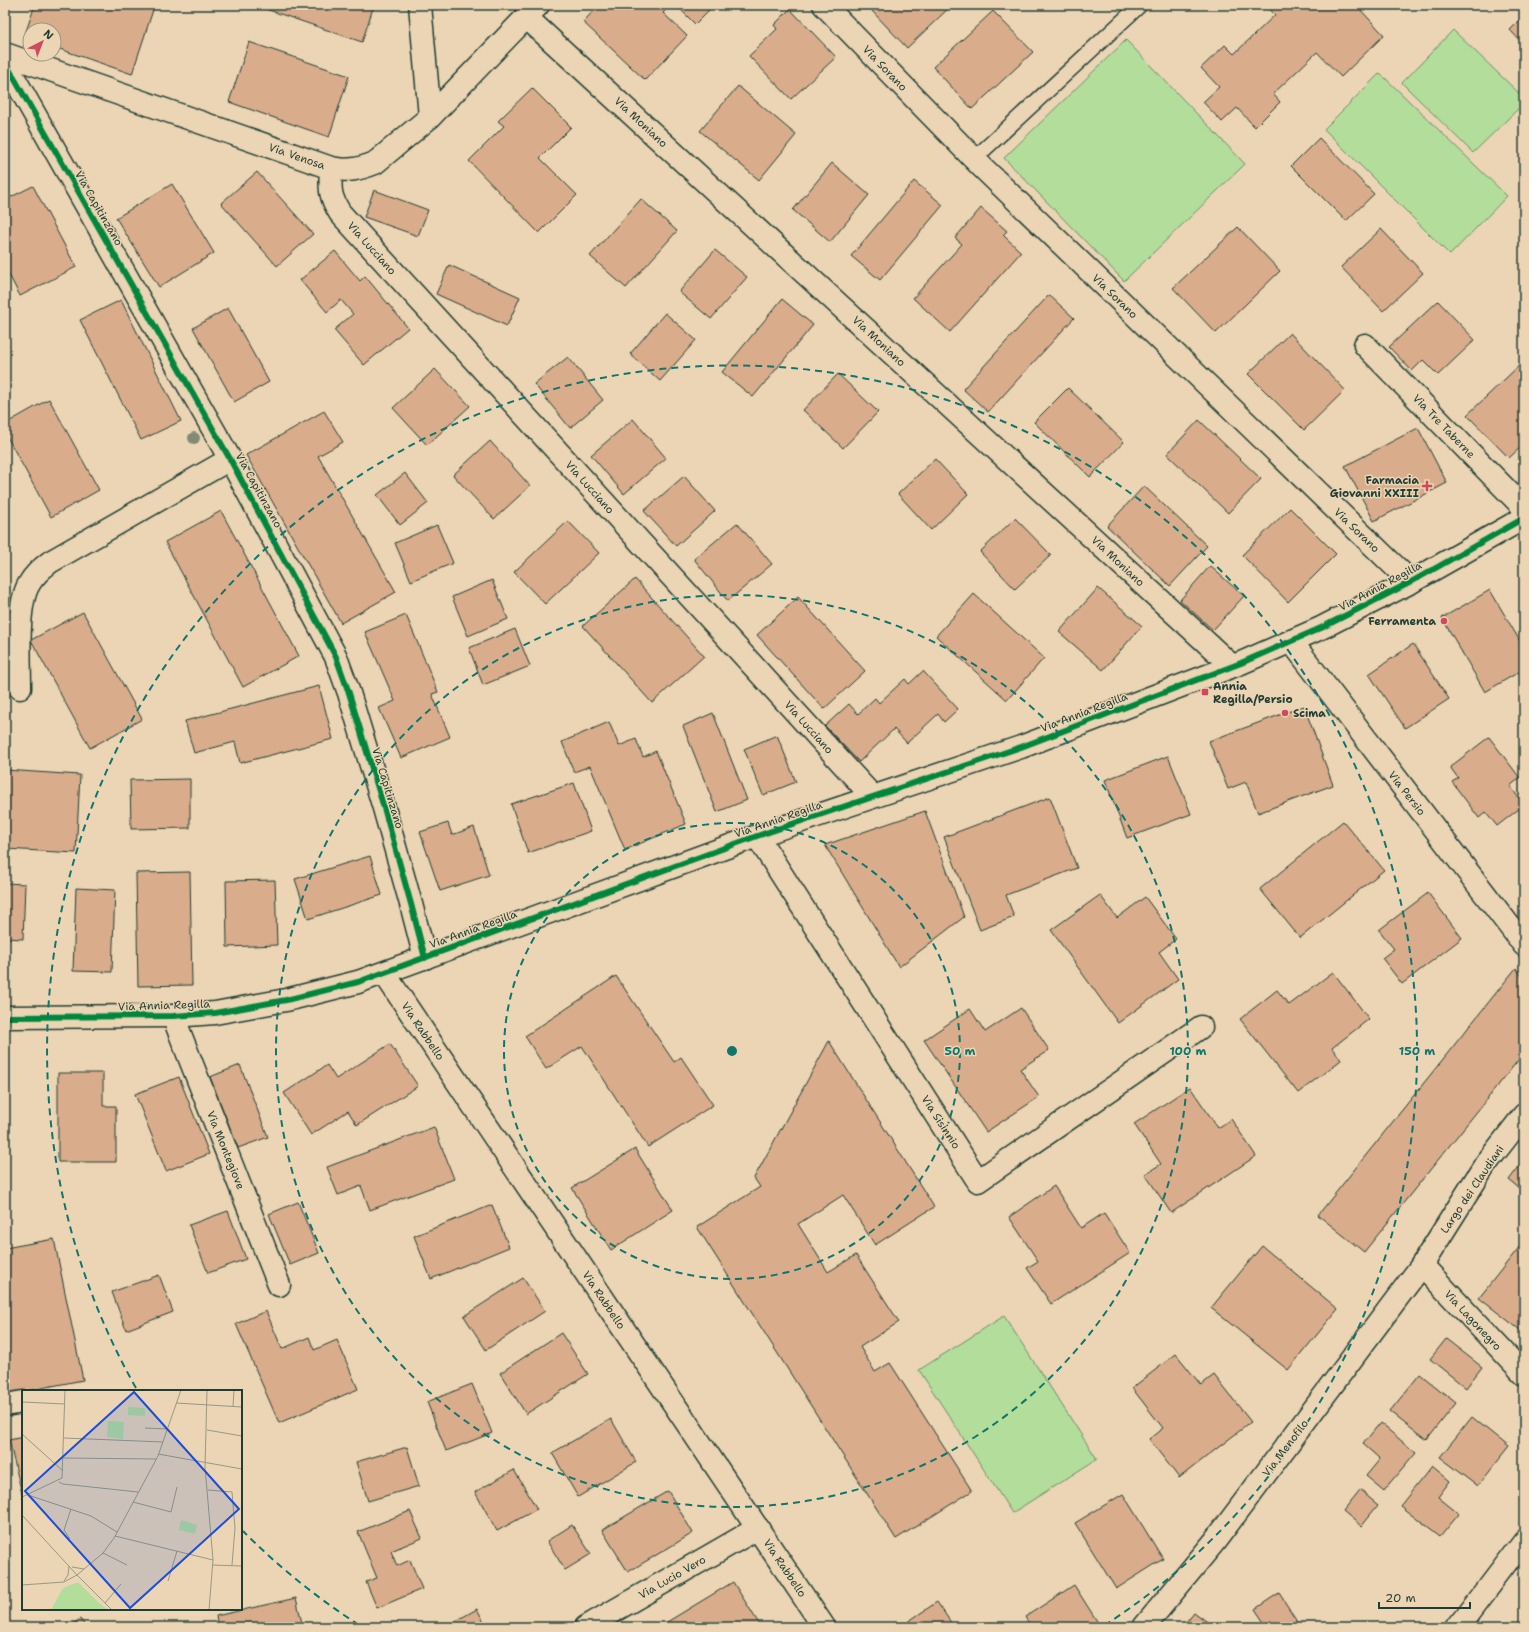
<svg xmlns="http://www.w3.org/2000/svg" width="1529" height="1632" viewBox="0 0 1529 1632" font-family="'Shantell Sans',sans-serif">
  <rect width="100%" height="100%" fill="#ebd5b4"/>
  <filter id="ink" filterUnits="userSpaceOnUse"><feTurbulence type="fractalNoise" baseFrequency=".025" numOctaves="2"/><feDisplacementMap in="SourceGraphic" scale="8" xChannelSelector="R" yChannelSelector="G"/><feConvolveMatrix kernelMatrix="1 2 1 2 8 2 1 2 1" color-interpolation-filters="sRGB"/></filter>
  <g filter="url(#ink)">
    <g fill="#b3dd9b" stroke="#698d68">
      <path d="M1453 30 1524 98V103L1473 153 1402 83Z"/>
      <path d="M1126 40 1245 164 1124 281 1004 158Z"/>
      <path d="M1380 73 1507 196 1450 255 1324 129Z"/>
      <path d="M1004 1316 1097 1459 1012 1513 919 1370Z"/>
    </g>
    <g fill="#d9ac8b" stroke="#1f3d34">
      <path d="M35 5H139L153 10 132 74 54 47V30H30V39L24 37Z"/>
      <path d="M261 5H374L362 42 260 7Z"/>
      <path d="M599 5H670L663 13 687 36 645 80 583 22Z"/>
      <path d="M676 5H714L695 24Z"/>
      <path d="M878 5H952L907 48 872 11Z"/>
      <path d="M1266 5H1356L1384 35 1341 77 1317 52 1273 94 1280 102 1255 127 1237 108 1222 122 1203 102 1219 87 1201 68 1225 45 1234 54 1275 15Z"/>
      <path d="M790 9 836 57 791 99 749 56 777 29 774 25Z"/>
      <path d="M993 11 1033 52 972 109 933 67Z"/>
      <path d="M1524 16V45L1510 30Z"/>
      <path d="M249 42 349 76 329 137 229 102Z"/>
      <path d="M738 86 796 135 759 180 700 131Z"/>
      <path d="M532 88 571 127 540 158 577 195 539 233 469 161 504 126 498 121Z"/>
      <path d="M1319 138 1374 194 1346 221 1291 166Z"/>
      <path d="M832 163 869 195 830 242 793 210Z"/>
      <path d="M257 172 313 234 277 266 221 203Z"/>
      <path d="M914 181 943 205 880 280 851 256Z"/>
      <path d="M172 184 214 253 159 287 116 218Z"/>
      <path d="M33 186 76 267 20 296 5 267V200Z"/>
      <path d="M374 190 428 210 418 236 364 217Z"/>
      <path d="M641 199 677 231 626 288 590 256Z"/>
      <path d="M981 208 1007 231 1003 235 1021 252 950 332 913 298 962 244 955 238Z"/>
      <path d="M1238 227 1280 271 1216 333 1173 288Z"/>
      <path d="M1381 229 1423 273 1383 311 1341 267Z"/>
      <path d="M715 250 747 277 711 319 679 292Z"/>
      <path d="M335 251 360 281 365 276 408 328 364 365 334 330 353 314 341 300 327 312 300 280Z"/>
      <path d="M449 265 520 297 507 326 436 294Z"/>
      <path d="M1049 295 1074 318 988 412 963 389Z"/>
      <path d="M782 299 813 325 753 397 722 372Z"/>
      <path d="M121 300 181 421 141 440 80 320Z"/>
      <path d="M1438 301 1475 340 1438 375 1423 360 1412 371 1389 347Z"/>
      <path d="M228 308 269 382 234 402 193 328Z"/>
      <path d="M665 313 696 340 660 381 630 354Z"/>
      <path d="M1290 333 1345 390 1304 430 1248 374Z"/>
      <path d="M568 357 603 400 570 428 534 384Z"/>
      <path d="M1524 361V444L1509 458 1467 415Z"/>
      <path d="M435 369 470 406 427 445 393 408Z"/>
      <path d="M838 374 878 412 843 448 803 410Z"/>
      <path d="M1068 388 1124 442 1090 477 1034 422Z"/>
      <path d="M49 399 99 490 51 517 5 433V424Z"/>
      <path d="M324 411 343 442 318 456 396 592 341 623 246 455Z"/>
      <path d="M633 419 666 458 624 494 591 455Z"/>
      <path d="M1199 420 1261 479 1228 513 1167 454Z"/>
      <path d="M1418 428 1447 483 1374 521 1345 466Z"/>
      <path d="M490 441 530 486 494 519 453 475Z"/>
      <path d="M935 459 968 494 931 530 898 494Z"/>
      <path d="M405 473 428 503 400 525 377 495Z"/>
      <path d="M684 476 715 511 676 546 644 511Z"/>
      <path d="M1144 486 1207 546 1170 586 1107 526Z"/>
      <path d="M1290 508 1336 554 1288 602 1242 555Z"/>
      <path d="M221 511 299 656 243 687 165 542Z"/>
      <path d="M1015 518 1051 555 1015 589 980 552Z"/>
      <path d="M568 521 599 553 545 604 514 572Z"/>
      <path d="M737 523 772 564 728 601 694 559Z"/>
      <path d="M437 525 453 563 411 581 395 543Z"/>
      <path d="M1210 566 1244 596 1213 630 1180 600Z"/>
      <path d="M635 579 704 656 652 703 583 626Z"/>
      <path d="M492 580 508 619 468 636 452 597Z"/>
      <path d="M1098 588 1142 626 1103 670 1059 632Z"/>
      <path d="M1490 590 1524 648V669L1485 692 1442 618Z"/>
      <path d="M974 594 1044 658 1007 700 936 636Z"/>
      <path d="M798 597 865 671 824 709 757 635Z"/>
      <path d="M83 612 142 719 90 748 31 640Z"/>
      <path d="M406 615 438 692 432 694 450 737 401 758 379 708 395 701 365 632Z"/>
      <path d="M515 629 530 666 483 685 469 648Z"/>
      <path d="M1413 644 1449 699 1405 728 1369 674Z"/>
      <path d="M923 671 958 709 944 722 938 714 907 743 894 729 859 762 825 726 849 704 858 714 875 698 879 703 905 679 909 684Z"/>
      <path d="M319 686 333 739 240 763 235 742 194 753 185 721Z"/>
      <path d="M1304 706 1333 785 1258 813 1246 782 1228 789 1209 741Z"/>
      <path d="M713 713 747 800 717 812 683 726Z"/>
      <path d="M609 722 619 746 636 739 643 757 656 751 686 824 625 850 590 766 574 772 562 742Z"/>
      <path d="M777 735 796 782 763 795 744 749Z"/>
      <path d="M1489 737 1520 778 1510 786 1524 805 1497 826 1486 812 1479 818 1452 782 1458 778 1450 767Z"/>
      <path d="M1168 756 1191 814 1127 838 1105 780Z"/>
      <path d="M5 770 80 775 76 853 5 849Z"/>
      <path d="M190 779V828L131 829 130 780Z"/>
      <path d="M574 783 591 831 528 853 511 804Z"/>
      <path d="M1050 797 1077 868 1006 895 1014 917 980 930 944 837Z"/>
      <path d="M925 811 964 917 899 967 825 845Z"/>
      <path d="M1343 821 1384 870 1300 938 1260 889Z"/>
      <path d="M448 823 452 835 474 827 489 875 440 891 420 832Z"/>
      <path d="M370 856 382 895 308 919 295 879Z"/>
      <path d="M190 872 192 985 138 986 136 873Z"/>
      <path d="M275 880 277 945 227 947 226 881Z"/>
      <path d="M5 883 25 884 23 939 5 938Z"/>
      <path d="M76 888 115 890 112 972 73 971Z"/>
      <path d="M1428 893 1462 938 1402 984 1382 958 1394 949 1379 930Z"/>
      <path d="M1100 895 1117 918 1145 897 1176 939 1159 952 1178 979 1118 1023 1051 930Z"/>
      <path d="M1516 968 1524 979V1053L1364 1252 1318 1215Z"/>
      <path d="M1333 972 1369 1019 1332 1048 1341 1060 1298 1093 1240 1019 1277 990 1289 1005Z"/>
      <path d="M616 976 674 1062 681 1057 713 1105 648 1147 582 1046 546 1069 525 1036Z"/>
      <path d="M1021 1008 1049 1050 1020 1069 1039 1097 986 1132 924 1040 970 1009 985 1032Z"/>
      <path d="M829 1041 934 1207 875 1245 843 1195 798 1224 828 1272 856 1255 899 1322 860 1347 875 1372 890 1363 972 1491 896 1539 697 1227 760 1187 754 1178Z"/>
      <path d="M390 1044 418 1086 357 1125 348 1111 311 1135 284 1093 327 1065 336 1079Z"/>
      <path d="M240 1065 268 1137 238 1148 210 1077Z"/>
      <path d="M58 1073H103V1106H116V1162H58Z"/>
      <path d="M179 1077 209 1154 166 1171 135 1094Z"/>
      <path d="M1190 1087 1218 1128 1231 1119 1256 1156 1171 1213 1145 1174 1161 1164 1134 1124Z"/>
      <path d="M434 1127 454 1179 370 1210 361 1186 338 1195 327 1167Z"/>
      <path d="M635 1149 673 1210 611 1250 572 1188Z"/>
      <path d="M1524 1160V1192L1509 1180Z"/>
      <path d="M1054 1186 1081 1228 1104 1213 1130 1253 1051 1304 1027 1268 1038 1261 1009 1217Z"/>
      <path d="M298 1202 319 1253 290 1265 269 1214Z"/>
      <path d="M492 1205 509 1247 431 1279 414 1236Z"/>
      <path d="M228 1211 246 1259 208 1273 189 1225Z"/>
      <path d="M54 1239 83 1380 5 1395V1248Z"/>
      <path d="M1524 1241V1325L1520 1330 1479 1298Z"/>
      <path d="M1262 1246 1338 1309 1288 1370 1211 1308Z"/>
      <path d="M159 1275 173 1312 126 1330 112 1292Z"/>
      <path d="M523 1278 545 1311 486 1350 464 1316Z"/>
      <path d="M266 1311 282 1349 309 1337 314 1350 337 1340 358 1389 279 1423 236 1324Z"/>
      <path d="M561 1333 588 1374 526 1414 500 1373Z"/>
      <path d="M1446 1339 1482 1367 1466 1388 1430 1359Z"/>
      <path d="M1176 1354 1201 1385 1214 1375 1251 1422 1179 1478 1149 1439 1163 1428 1132 1388Z"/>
      <path d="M1420 1374 1456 1403 1427 1440 1390 1411Z"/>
      <path d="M472 1384 492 1433 446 1451 427 1402Z"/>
      <path d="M1472 1417 1509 1447 1478 1486 1440 1457Z"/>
      <path d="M611 1419 636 1462 578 1497 552 1453Z"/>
      <path d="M1380 1423 1416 1453 1384 1491 1366 1476 1380 1459 1363 1444Z"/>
      <path d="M23 1437V1498L9 1440Z"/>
      <path d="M407 1447 419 1486 368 1501 356 1462Z"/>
      <path d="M1432 1466 1450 1481 1438 1497 1459 1514 1440 1537 1400 1506Z"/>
      <path d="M514 1470 537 1509 497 1531 475 1492Z"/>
      <path d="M1360 1490 1378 1505 1361 1526 1343 1511Z"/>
      <path d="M668 1491 693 1533 628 1572 602 1530Z"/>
      <path d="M1123 1494 1163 1559 1116 1589 1075 1523Z"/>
      <path d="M410 1511 422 1538 391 1551 397 1566 410 1560 422 1589 377 1608 366 1582 377 1578 358 1532Z"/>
      <path d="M572 1525 591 1554 565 1570 547 1541Z"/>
      <path d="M733 1582 761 1627H670L667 1622Z"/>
      <path d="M1074 1585 1100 1626V1627H1031L1025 1617Z"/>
      <path d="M1279 1593 1301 1627H1267L1255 1609Z"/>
      <path d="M296 1598 303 1627H218L216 1616Z"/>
      <path d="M937 1602 954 1627H900Z"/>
      <path d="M477 1609 487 1627H445Z"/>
      <path d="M1194 1612 1214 1627H1182Z"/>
      <path d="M80 1619 86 1627H69Z"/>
    </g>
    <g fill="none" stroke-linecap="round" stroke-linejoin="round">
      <defs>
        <path id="lane" d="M974 159 1140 5"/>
        <g id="street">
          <path d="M420 5 430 117"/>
          <path d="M824 5 981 166 1411 582"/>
          <path d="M526 17 1232 666"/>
          <path d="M5 54 331 168C347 172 360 169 375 163L430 117 538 5"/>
          <path d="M5 62 230 459 336 657 349 693 384 808 411 904 425 958"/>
          <path d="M331 168C330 189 329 195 340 213L872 796"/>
          <path d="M1365 345 1524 508"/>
          <path d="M1291 641 1524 945"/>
          <path d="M20 688C20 661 16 606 29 584 34 575 42 568 50 562L230 459"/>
          <path d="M757 836 978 1181 1201 1027"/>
          <path d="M384 973 824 1627"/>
          <path d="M173 1016 279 1285"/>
          <path d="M1422 1265 1524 1374"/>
          <path d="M5 1405 23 1402"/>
          <path d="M586 1627 758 1528"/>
          <path d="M1144 1627 1215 1541 1422 1265 1485 1165 1524 1115"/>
          <path d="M1458 1627 1524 1540"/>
        </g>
        <path id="secondary" d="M5 1017 173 1016 215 1013 286 1000 358 982 757 836 1021 747 1241 663 1321 628 1411 582 1524 518"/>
      </defs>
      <use href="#lane" stroke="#1f3d34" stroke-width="17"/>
      <use href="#street" stroke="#1f3d34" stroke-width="25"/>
      <use href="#secondary" stroke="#1f3d34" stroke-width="25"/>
      <use href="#lane" stroke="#ebd5b4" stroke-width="14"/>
      <use href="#street" stroke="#ebd5b4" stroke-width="22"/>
      <use href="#secondary" stroke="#ebd5b4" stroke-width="22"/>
      <defs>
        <g id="cycleway">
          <path d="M5 62 230 459 336 657 349 693 384 808 411 904 425 958"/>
          <path d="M5 1017 173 1016 215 1013 286 1000 358 982 757 836 1021 747 1241 663 1321 628 1411 582 1524 518"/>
        </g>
      </defs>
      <use href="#cycleway" stroke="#ebd5b4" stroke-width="8"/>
      <use href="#cycleway" stroke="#00873e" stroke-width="6"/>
    </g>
    <circle fill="#838a73" cx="194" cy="438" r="6"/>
  </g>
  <g fill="none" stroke="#0f766e" stroke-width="2" stroke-dasharray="7 5">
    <circle cx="732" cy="1051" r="228"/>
    <circle cx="732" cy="1051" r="456"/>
    <path d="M359 1625A685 685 0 0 1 243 1531M136 1388A685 685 0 1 1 1105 1625"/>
  </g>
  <g fill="#d1495b" stroke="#ebd5b4" stroke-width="1.5">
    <path d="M1425 480h4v4h4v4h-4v4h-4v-4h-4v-4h4z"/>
    <circle cx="1444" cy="621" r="4"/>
    <rect x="1201" y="688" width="8" height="8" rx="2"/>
    <circle cx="1285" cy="713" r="4"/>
  </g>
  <g text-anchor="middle" stroke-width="3" stroke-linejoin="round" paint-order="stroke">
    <g font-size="11" fill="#1f3d34" stroke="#ebd5b4">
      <text transform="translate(885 68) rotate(46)" y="4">Via Sorano</text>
      <text transform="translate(641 122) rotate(43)" y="4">Via Moniano</text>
      <text transform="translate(297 156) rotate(19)" y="4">Via Venosa</text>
      <text transform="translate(99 208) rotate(60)" y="4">Via Capitinzano</text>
      <text transform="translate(372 248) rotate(48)" y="4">Via Lucciano</text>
      <text transform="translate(1115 296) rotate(44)" y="4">Via Sorano</text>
      <text transform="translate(879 341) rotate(43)" y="4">Via Moniano</text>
      <text transform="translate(1444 426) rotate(46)" y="4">Via Tre Taberne</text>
      <text transform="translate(590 487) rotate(48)" y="4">Via Lucciano</text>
      <text transform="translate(259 490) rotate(61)" y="4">Via Capitinzano</text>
      <text transform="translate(1357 530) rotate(44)" y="4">Via Sorano</text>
      <text transform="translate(1118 561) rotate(43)" y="4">Via Moniano</text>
      <text transform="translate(1380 586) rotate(-28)" y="4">Via Annia Regilla</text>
      <text transform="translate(1084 712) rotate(-21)" y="4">Via Annia Regilla</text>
      <text transform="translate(809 727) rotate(48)" y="4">Via Lucciano</text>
      <text transform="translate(388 788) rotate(73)" y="4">Via Capitinzano</text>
      <text transform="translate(1407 793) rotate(52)" y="4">Via Persio</text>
      <text transform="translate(778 819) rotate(-19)" y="4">Via Annia Regilla</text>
      <text transform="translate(473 929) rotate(-20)" y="4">Via Annia Regilla</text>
      <text transform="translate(164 1005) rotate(-2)" y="4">Via Annia Regilla</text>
      <text transform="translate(423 1031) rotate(56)" y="4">Via Rabbello</text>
      <text transform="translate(941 1122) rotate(57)" y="4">Via Sisinnio</text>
      <text transform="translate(226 1150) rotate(68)" y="4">Via Montegiove</text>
      <text transform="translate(1472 1189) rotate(-56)" y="4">Largo dei Claudiani</text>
      <text transform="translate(604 1300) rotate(56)" y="4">Via Rabbello</text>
      <text transform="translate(1473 1320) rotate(47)" y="4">Via Lagonegro</text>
      <text transform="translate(1285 1448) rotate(-53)" y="4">Via Menofilo</text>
      <text transform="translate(785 1568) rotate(56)" y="4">Via Rabbello</text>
      <text transform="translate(672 1577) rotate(-30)" y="4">Via Lucio Vero</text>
    </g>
    <g font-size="11" font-weight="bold" fill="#1f3d34" stroke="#ebd5b4" text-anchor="end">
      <text x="1419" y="484">Farmacia<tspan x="1419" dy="13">Giovanni XXIII</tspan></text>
      <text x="1436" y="625">Ferramenta</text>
      <text x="1213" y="690" text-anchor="start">Annia<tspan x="1213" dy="13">Regilla/Persio</tspan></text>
      <text x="1293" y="717" text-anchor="start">Scima</text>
    </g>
  </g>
  <g transform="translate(22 1390)">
    <rect width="220" height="220" fill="#ebd5b4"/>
    <path d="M106 17 123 18V26L106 25ZM86 31 102 32 101 49 85 47ZM159 130 175 135 173 144 157 140ZM56 192 77 213 86 220H29L41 198Z" fill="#b3dd9b"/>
    <path fill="none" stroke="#999881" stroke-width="1" d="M185 0 183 77 191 170 187 220M0 12 43 14M154 13 220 17M211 17 212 0M123 38 145 39M185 40 220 46M0 44 41 81M42 48 141 52M136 64 220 79M41 68 134 69M37 92 41 94 116 102M186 100 210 102 213 138 210 175M6 105 69 126 95 142M0 107 40 88 43 0M111 112 149 122 155 97M0 125 55 185 81 163 92 148 136 66 159 0M93 146 191 170M48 149 42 140 49 119M81 163 105 175M190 175 220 176M50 177 62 179M42 191 46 185 47 176M146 191 155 161M0 195 42 192 55 185 90 220M83 213 99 194"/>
    <path fill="#1d4ed8" fill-opacity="0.15" stroke="#1d4ed8" stroke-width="2" d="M112 2 217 119 108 218 3 101Z"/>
    <rect width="220" height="220" fill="none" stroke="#1f3d34" stroke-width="2"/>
  </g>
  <circle cx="732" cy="1051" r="6" fill="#0f766e" stroke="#ebd5b4" stroke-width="2"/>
  <g font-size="12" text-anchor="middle" font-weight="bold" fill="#0f766e" stroke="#ebd5b4" stroke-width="3" stroke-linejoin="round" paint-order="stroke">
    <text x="960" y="1055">50 m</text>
    <text x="1188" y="1055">100 m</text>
    <text x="1417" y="1055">150 m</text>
  </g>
  <rect width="1529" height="1632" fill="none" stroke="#ebd5b4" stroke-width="20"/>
  <rect x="10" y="10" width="1509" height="1612" fill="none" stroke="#1f3d34" stroke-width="1.5" filter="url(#ink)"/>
  <g transform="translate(42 42) rotate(42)"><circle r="19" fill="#ebd5b4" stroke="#999881"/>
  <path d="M0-3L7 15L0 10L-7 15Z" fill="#d1495b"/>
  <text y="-6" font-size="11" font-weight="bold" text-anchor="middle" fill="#1f3d34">N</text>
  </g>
  <path d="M1379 1602v6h91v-6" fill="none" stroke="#1f3d34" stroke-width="2"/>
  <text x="1385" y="1602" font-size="12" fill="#1f3d34" stroke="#ebd5b4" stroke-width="3" paint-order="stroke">20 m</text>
</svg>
